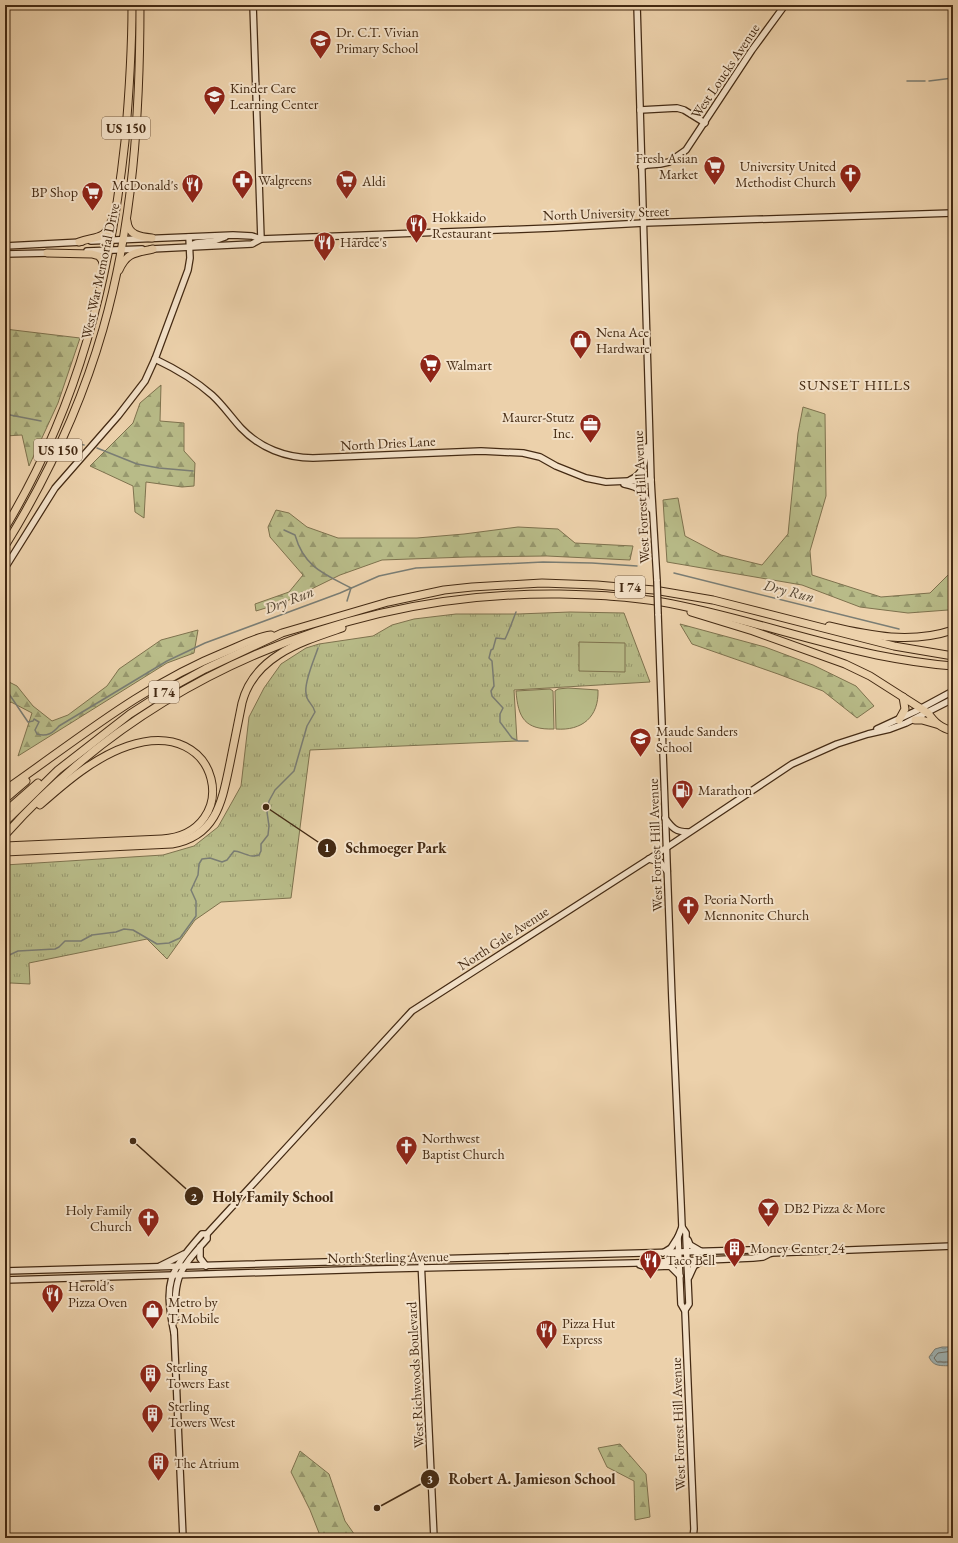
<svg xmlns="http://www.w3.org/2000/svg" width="958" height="1543" viewBox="0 0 958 1543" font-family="'EB Garamond',serif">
  <defs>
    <pattern id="forest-firs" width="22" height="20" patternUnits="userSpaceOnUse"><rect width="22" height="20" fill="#b8bb88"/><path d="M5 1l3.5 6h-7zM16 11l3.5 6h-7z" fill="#97986e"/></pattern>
    <pattern id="park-tufts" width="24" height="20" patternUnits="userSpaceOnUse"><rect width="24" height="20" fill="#b8bb88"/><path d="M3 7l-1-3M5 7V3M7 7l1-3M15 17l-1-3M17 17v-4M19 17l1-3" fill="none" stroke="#97986e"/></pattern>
    <pattern id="water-ripples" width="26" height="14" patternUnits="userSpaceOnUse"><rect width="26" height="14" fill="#9eb4b5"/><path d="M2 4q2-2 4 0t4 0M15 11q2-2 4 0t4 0" fill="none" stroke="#829392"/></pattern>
  </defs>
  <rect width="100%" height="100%" fill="#ecd1ab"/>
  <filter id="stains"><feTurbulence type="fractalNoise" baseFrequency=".005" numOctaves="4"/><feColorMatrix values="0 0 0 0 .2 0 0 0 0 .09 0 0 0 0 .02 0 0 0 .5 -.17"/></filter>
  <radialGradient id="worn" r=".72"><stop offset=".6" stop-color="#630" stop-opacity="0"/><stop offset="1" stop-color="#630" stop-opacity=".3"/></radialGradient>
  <g fill="url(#forest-firs)" stroke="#7e724e">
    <path d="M5 329 80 338 58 403 29 466 22 435 5 436Z"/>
    <path d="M161 385 160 421 184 423V451L195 463 194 486 182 487 146 482 144 518 135 512 133 486 90 466 133 423 140 403Z"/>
    <path d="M803 407 825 414 826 496 810 551 812 575 881 597 930 593 949 574 953 575V607L948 610 908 613 860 607 802 585 667 562 663 500 678 498 685 536 721 555 762 565 788 534 798 433Z"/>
    <path d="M276 510 289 513 307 527 338 538H417L464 534 518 527 558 529 575 543 633 546 630 560 547 556 467 557 382 560 340 575 285 602 256 611 255 604 289 592 303 575 270 537 268 527Z"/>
    <path d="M680 624 765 647 813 665 856 686 874 706 857 718 823 691 778 674 692 644Z"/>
    <path d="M198 630 194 653 167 663 18 756 32 713 11 702 5 706V680L17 686 33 706 52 721 68 715 107 686 119 669 161 640Z"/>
    <path d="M620 1444 646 1474 650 1517 635 1520 634 1481 607 1467 598 1448Z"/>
    <path d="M300 1451 329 1474 345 1521 357 1538H321L310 1510 291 1472Z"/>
  </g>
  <path fill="url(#park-tufts)" stroke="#7e724e" d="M570 612 624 613 650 682 514 690 517 741 310 750 291 898 221 902 195 920 167 959 147 939 29 963 30 984 11 983 5 984V865L163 855 194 846 218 827 241 786 249 717 264 688 281 664 306 648 319 644 373 636 392 625 414 619 456 614H518Z"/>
  <g fill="#b8bb88" stroke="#7e724e">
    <path d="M579 642 625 643V672L579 671Z"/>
    <path d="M568 688 598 690C599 717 582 731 556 729L555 691 558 689Z"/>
    <path d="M550 689 553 691 554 729C525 730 518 718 516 691Z"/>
  </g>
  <path fill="url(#water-ripples)" stroke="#7a7d74" d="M942 1347H953V1366C942 1365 934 1368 929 1357L935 1349Z"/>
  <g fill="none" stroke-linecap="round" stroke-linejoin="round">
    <path stroke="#716f64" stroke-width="1" d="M953 1351 938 1353 934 1358 937 1362H953"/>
    <g stroke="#7a7d74" stroke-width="1.5">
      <path d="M907 81H925"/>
      <path d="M929 81 953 78"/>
      <path d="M5 414 41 421"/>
      <path d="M76 443 84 445"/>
      <path d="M97 448 137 464 159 468 193 471"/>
      <path d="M284 530 295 535C304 567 324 574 351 588"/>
      <path d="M674 573 899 629"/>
      <path d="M347 601 351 588"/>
      <path d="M516 612C514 617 507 636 505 639L496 638 493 649 491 650 489 658 492 661 494 686 491 691 492 696 503 708 500 714V722L512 738 518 741H528"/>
      <path d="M5 688 28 722 33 721 34 719 39 722 35 730 37 734C47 737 53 733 59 726L167 661 205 643 340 593 379 576 416 568 543 562 592 563 637 566"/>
      <path d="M5 957 18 951 55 949 59 947 65 941H81L92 935 116 932 124 929 133 930 157 944 169 943 180 938 196 916V901L191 890 198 875 199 864 202 859 210 858 222 862 227 860 234 851C240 851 242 854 248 855 251 857 255 856 259 855L261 851V844L268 835 269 826 267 812 269 801 275 790 294 771 307 726 315 712C313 703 306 702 306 693 304 682 314 660 318 648"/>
    </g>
    <defs>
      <g id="secondary">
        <path d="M253 5 261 239"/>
        <path d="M637 5 651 480 657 581"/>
        <path d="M640 110 677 108 684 110 705 123"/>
        <path d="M641 167 647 165 660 164 669 162 686 150 752 50 785 5"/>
        <path d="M91 241 233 235 252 236 261 239 553 228 644 223 953 213"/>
        <path d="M191 245 196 243 214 241 225 237"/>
        <path d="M5 246 82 242"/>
        <path d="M151 249 252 244 261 239"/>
        <path d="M87 251 142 249"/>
        <path d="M5 254 50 253"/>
        <path d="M155 359C176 369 195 380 212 395 223 405 231 417 241 428 260 448 286 458 313 458L481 451 523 453 540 457 556 466 586 478 606 482 651 480"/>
        <path d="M630 480C644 474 645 462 647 447"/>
        <path d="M624 484C641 487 645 493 651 509"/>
        <path d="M5 568 55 488 118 416 145 381 155 359 188 270 190 258 189 237"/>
        <path d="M658 614 672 1000 681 1203 682 1227 678 1237 679 1261 681 1304 685 1311 694 1529 693 1538"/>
        <path d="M877 729 916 711 953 691"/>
        <path d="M665 818C672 828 676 832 688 832"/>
        <path d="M649 859 660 862 667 871"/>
        <path d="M682 1227 686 1233V1238L689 1304 685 1310"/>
        <path d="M688 1240 690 1245 702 1252"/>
        <path d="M200 1247V1258L206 1266"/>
        <path d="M663 1253 671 1248 678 1237"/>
        <path d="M421 1260 434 1538"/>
        <path d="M640 1265 646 1267 670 1266 680 1276"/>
        <path d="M160 1266 184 1254"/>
        <path d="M5 1271 749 1250H763L771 1253"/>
        <path d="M689 1277 694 1266 702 1261"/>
        <path d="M5 1280 377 1269 635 1263 753 1258 763 1257 771 1253 953 1246"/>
        <path d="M175 1320C175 1276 177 1272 207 1239V1234"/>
        <path d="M174 1330 183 1538"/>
        <path d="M174 1333C164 1282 168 1273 202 1234H207L412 1011 666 848 792 764 837 744 868 734 890 729 906 723 953 699"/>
      </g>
      <g id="highway">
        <path d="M127 221C128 235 140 237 152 238"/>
        <path d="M79 242C94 236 105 241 111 222"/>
        <path d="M47 253 92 254 99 256 102 260 104 268"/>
        <path d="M119 270C127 252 136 253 153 249"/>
        <path d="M5 528C78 407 110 280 125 141 129 96 132 50 132 5"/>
        <path d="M5 546C47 478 81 406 103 329 133 224 140 113 140 5"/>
        <path d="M691 612 753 631 845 664 870 676 928 713C935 723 941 728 953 731"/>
        <path d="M829 626C871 636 911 644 953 630"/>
        <path d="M899 720 905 709 903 697"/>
        <path d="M915 720H922L936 724"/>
        <path d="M5 790C77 740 143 685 225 652 240 646 255 637 271 635"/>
        <path d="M5 799 26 781"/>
        <path d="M5 812 38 783"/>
        <path d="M5 822 58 770 130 714 172 687 205 669 282 633 388 602 444 590 472 587 542 583 597 585 654 590 713 600 894 646 953 656"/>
        <path d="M5 835C146 677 348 592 559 594 593 595 628 596 662 602 735 615 804 640 877 655 902 660 927 664 953 666"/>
        <path d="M5 846 162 839C243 834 223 714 128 746 95 757 66 782 40 805"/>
        <path d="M5 852 172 844C217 836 222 801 230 763 234 743 238 723 242 703 254 656 301 642 342 628"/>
      </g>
    </defs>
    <use href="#secondary" stroke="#442a13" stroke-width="8"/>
    <use href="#highway" stroke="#442a13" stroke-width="9"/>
    <use href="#secondary" stroke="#f3e1c8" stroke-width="5.5"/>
    <use href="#highway" stroke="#ecd1ab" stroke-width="7"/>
    <defs>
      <path id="secondary-bridge" d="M657 581 658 614"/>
    </defs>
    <use href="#secondary-bridge" stroke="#442a13" stroke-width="8" stroke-linecap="butt"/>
    <use href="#secondary-bridge" stroke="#f3e1c8" stroke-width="5.5"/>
  </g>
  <defs>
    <symbol id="school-pin" viewBox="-11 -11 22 30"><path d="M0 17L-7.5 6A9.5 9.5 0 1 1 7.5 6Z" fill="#8f2418" stroke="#f3e1c8"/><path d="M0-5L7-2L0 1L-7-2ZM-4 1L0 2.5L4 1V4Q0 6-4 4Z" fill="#fff"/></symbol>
    <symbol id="supermarket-pin" viewBox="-11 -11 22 30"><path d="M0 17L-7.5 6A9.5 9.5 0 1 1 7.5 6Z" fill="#8f2418" stroke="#f3e1c8"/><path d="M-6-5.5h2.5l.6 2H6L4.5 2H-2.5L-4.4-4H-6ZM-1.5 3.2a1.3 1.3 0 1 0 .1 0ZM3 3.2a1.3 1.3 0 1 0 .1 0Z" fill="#fff"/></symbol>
    <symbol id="church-pin" viewBox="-11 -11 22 30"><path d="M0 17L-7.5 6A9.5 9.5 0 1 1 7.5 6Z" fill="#8f2418" stroke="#f3e1c8"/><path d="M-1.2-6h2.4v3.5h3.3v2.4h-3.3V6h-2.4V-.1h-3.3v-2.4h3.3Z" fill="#fff"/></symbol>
    <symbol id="pharmacy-pin" viewBox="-11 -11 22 30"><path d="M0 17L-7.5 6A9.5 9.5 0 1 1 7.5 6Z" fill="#8f2418" stroke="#f3e1c8"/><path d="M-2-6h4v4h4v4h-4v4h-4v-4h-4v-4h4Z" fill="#fff"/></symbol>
    <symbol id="restaurant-pin" viewBox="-11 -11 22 30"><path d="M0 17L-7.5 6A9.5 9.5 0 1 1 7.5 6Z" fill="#8f2418" stroke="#f3e1c8"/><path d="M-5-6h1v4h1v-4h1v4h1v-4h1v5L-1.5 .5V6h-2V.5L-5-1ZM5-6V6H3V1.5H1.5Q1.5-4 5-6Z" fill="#fff"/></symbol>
    <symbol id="shop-pin" viewBox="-11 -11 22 30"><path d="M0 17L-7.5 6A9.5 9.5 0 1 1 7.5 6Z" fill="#8f2418" stroke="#f3e1c8"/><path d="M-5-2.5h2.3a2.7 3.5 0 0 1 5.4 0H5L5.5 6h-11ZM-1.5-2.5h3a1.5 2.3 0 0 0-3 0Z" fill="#fff"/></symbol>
    <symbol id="office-pin" viewBox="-11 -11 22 30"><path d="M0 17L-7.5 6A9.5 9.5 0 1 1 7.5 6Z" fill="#8f2418" stroke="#f3e1c8"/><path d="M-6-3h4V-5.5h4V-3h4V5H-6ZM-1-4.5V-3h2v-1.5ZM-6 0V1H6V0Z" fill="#fff"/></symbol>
    <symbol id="fuel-pin" viewBox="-11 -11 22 30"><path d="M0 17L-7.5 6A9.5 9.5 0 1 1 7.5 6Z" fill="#8f2418" stroke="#f3e1c8"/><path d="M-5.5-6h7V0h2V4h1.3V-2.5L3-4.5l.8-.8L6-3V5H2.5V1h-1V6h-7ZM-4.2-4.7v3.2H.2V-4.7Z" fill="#fff"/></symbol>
    <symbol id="bar-pin" viewBox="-11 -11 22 30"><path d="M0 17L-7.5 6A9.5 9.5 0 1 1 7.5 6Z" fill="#8f2418" stroke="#f3e1c8"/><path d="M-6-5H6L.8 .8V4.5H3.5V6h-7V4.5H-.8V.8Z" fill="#fff"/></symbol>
    <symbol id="building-pin" viewBox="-11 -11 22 30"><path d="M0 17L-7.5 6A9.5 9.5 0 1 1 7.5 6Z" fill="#8f2418" stroke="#f3e1c8"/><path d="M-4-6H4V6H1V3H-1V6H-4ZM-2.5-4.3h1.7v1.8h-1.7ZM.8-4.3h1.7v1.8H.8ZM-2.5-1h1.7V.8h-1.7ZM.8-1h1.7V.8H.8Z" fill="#fff"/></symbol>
  </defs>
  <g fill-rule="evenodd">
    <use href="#school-pin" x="308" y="28" width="25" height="34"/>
    <use href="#school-pin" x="202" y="84" width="25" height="34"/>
    <use href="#supermarket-pin" x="702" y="154" width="25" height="34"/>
    <use href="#church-pin" x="838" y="162" width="25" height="34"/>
    <use href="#pharmacy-pin" x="230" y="168" width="25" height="34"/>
    <use href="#supermarket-pin" x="334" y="168" width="25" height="34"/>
    <use href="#restaurant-pin" x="180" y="172" width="25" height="34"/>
    <use href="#supermarket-pin" x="80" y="180" width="25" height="34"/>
    <use href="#restaurant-pin" x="404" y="212" width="25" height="34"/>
    <use href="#restaurant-pin" x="312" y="230" width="25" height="34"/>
    <use href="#shop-pin" x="568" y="328" width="25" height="34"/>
    <use href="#supermarket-pin" x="418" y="352" width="25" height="34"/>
    <use href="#office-pin" x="578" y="412" width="25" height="34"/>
    <use href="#school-pin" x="628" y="726" width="25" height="34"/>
    <use href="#fuel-pin" x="670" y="778" width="25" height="34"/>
    <use href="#church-pin" x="676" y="894" width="25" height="34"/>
    <use href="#church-pin" x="394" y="1134" width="25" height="34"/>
    <use href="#bar-pin" x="756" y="1196" width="25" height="34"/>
    <use href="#church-pin" x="136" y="1206" width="25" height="34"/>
    <use href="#building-pin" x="722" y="1236" width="25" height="34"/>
    <use href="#restaurant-pin" x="638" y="1248" width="25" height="34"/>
    <use href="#restaurant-pin" x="40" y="1282" width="25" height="34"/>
    <use href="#shop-pin" x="140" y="1298" width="25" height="34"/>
    <use href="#restaurant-pin" x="534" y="1318" width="25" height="34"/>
    <use href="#building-pin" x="138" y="1362" width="25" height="34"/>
    <use href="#building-pin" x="140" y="1402" width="25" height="34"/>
    <use href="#building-pin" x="146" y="1450" width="25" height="34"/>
  </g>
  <g text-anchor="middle" stroke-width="4" stroke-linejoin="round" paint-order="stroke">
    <g fill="#f3e1c8" stroke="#786149" stroke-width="1">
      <rect x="102" y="117" width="48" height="22" rx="3"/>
      <rect x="34" y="439" width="48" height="22" rx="3"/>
      <rect x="615" y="576" width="30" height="22" rx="3"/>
      <rect x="149" y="681" width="30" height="22" rx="3"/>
    </g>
    <g font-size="13" font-weight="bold" fill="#442a13">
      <text x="126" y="133">US 150</text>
      <text x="58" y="455">US 150</text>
      <text x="630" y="592">I 74</text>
      <text x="164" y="697">I 74</text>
    </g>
    <g font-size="14" fill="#442a13" stroke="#f3e1c8" text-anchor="start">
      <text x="336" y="37">Dr. C.T. Vivian<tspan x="336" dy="16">Primary School</tspan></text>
      <text x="230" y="93">Kinder Care<tspan x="230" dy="16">Learning Center</tspan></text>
      <text x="698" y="163" text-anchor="end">Fresh Asian<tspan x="698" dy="16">Market</tspan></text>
      <text x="836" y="171" text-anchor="end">University United<tspan x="836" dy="16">Methodist Church</tspan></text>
      <text x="258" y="185">Walgreens</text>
      <text x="362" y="186">Aldi</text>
      <text x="178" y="190" text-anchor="end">McDonald's</text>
      <text x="78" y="197" text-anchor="end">BP Shop</text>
      <text x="432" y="222">Hokkaido<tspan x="432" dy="16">Restaurant</tspan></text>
      <text x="340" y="247">Hardee's</text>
      <text x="596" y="337">Nena Ace<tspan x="596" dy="16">Hardware</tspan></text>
      <text x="446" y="370">Walmart</text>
      <text x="574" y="422" text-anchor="end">Maurer-Stutz<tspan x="574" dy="16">Inc.</tspan></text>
      <text x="656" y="736">Maude Sanders<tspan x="656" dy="16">School</tspan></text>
      <text x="698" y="795">Marathon</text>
      <text x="704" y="904">Peoria North<tspan x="704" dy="16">Mennonite Church</tspan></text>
      <text x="422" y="1143">Northwest<tspan x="422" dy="16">Baptist Church</tspan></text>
      <text x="784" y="1213">DB2 Pizza &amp; More</text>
      <text x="132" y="1215" text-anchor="end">Holy Family<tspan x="132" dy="16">Church</tspan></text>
      <text x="750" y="1253">Money Center 24</text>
      <text x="666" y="1265">Taco Bell</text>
      <text x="68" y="1291">Herold's<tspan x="68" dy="16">Pizza Oven</tspan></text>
      <text x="168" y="1307">Metro by<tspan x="168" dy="16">T-Mobile</tspan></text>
      <text x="562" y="1328">Pizza Hut<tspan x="562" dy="16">Express</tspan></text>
      <text x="166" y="1372">Sterling<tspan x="166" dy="16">Towers East</tspan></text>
      <text x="168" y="1411">Sterling<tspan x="168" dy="16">Towers West</tspan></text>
      <text x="174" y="1468">The Atrium</text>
    </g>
    <g font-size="14" fill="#442a13" stroke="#f3e1c8">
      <text transform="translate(725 71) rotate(-56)" y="5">West Loucks Avenue</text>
      <text transform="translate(606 213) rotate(-2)" y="5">North University Street</text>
      <text transform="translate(100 271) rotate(-78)" y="5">West War Memorial Drive</text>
      <text transform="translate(388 443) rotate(-3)" y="5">North Dries Lane</text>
      <text transform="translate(641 497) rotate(-93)" y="5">West Forrest Hill Avenue</text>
      <text transform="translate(655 845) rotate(-92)" y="5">West Forrest Hill Avenue</text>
      <text transform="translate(503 938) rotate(-33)" y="5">North Gale Avenue</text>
      <text transform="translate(388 1257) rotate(-1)" y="5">North Sterling Avenue</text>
      <text transform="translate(415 1375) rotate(-93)" y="5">West Richwoods Boulevard</text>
      <text transform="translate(678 1424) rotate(-92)" y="5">West Forrest Hill Avenue</text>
    </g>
    <g font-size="15" letter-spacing="1" fill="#442a13" stroke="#f3e1c8">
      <text x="855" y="390">SUNSET HILLS</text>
    </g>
    <g font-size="15" font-style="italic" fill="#564633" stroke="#f3e1c8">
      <text transform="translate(789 591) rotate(14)" y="5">Dry Run</text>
      <text transform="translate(289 600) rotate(-21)" y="5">Dry Run</text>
    </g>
  </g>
  <path fill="none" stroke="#442a13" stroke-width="1.5" d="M266 807L327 848M133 1141L194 1196M377 1508L430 1479"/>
  <g fill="#442a13" stroke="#f3e1c8" stroke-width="1.5">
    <circle cx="266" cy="807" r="4"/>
    <circle cx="133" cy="1141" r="4"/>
    <circle cx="377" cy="1508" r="4"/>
    <circle cx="327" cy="848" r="10"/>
    <circle cx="194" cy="1196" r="10"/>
    <circle cx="430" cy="1479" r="10"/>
  </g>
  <g font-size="12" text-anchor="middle" font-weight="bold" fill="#fff">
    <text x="327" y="852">1</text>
    <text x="194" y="1201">2</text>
    <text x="430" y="1483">3</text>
  </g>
  <g font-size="15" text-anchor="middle" font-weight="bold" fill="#442a13" stroke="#f3e1c8" stroke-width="4" stroke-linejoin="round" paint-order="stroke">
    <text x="396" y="853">Schmoeger Park</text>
    <text x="273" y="1202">Holy Family School</text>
    <text x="532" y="1484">Robert A. Jamieson School</text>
  </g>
  <rect width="958" height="1543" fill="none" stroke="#ecd1ab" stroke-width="20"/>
  <rect x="6" y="6" width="946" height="1531" fill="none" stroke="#442a13" stroke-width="2"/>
  <rect x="10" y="10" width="938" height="1523" fill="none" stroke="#442a13"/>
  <rect width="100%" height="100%" filter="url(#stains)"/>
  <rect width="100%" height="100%" fill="url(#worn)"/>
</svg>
